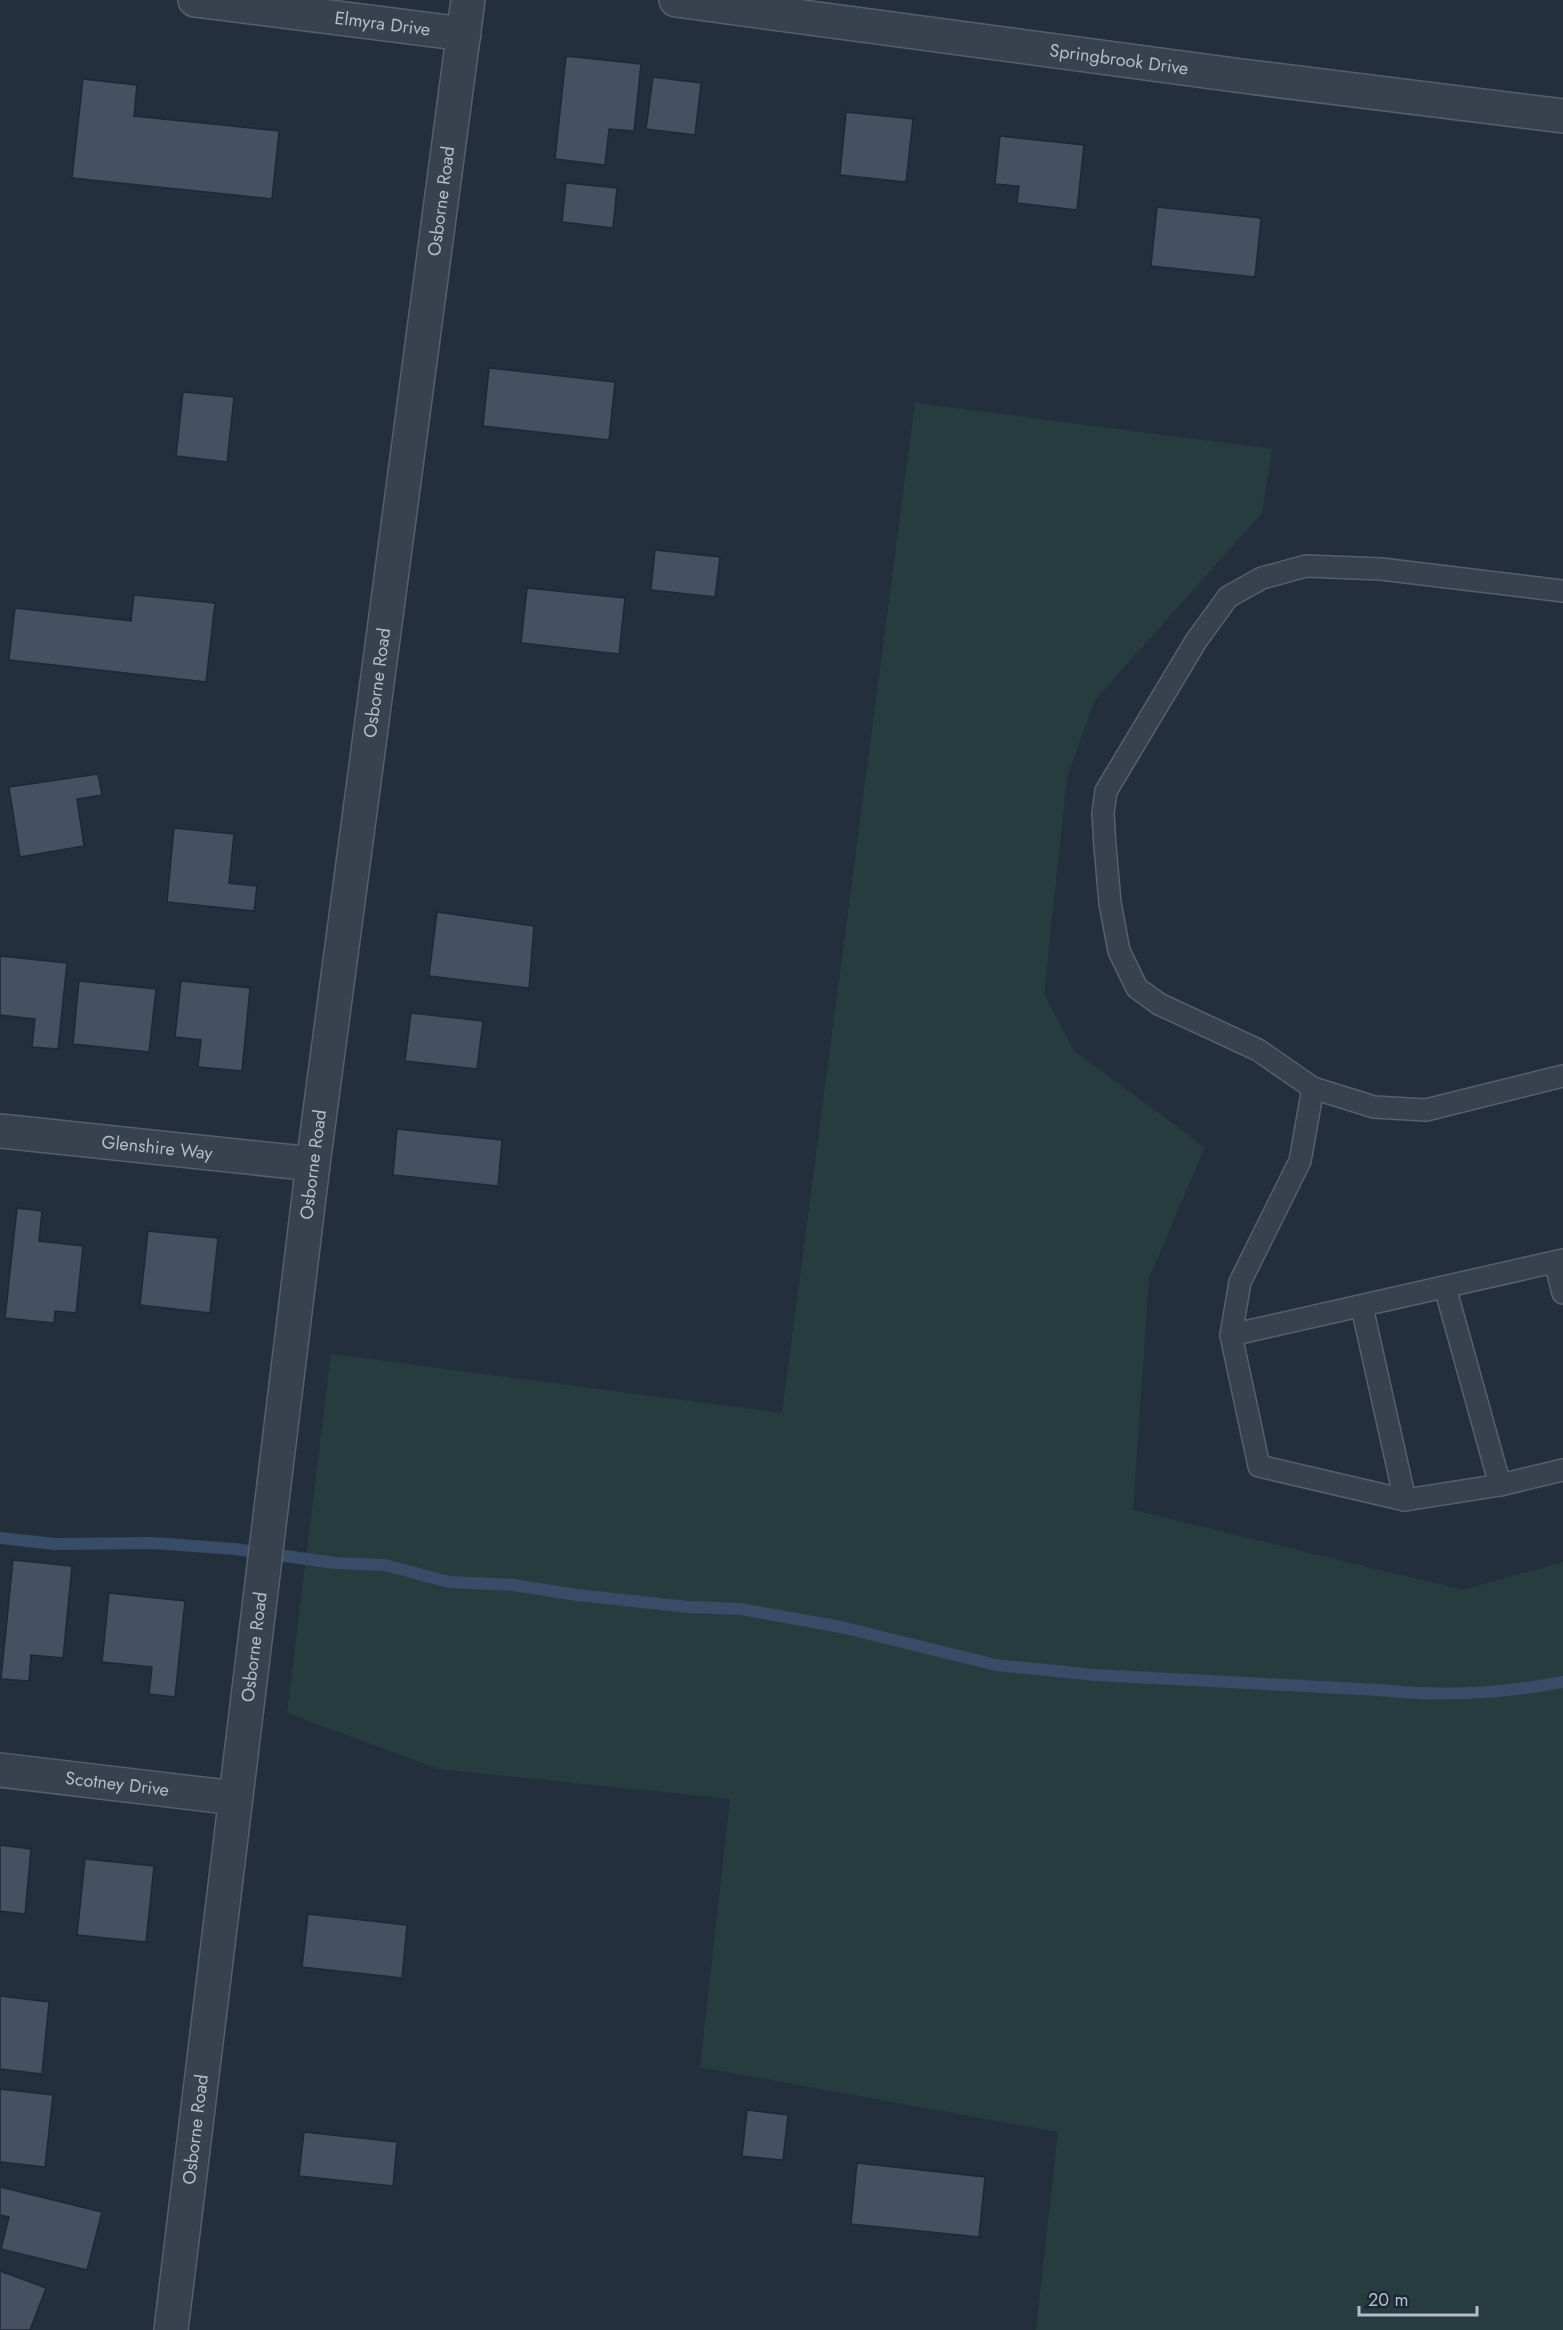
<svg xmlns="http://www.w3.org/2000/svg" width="1563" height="2330" viewBox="0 0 1563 2330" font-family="Jost,sans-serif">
  <rect width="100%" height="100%" fill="#242f3e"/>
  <path fill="#263c3f" d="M915 403 1272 449 1262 513 1095 700 1067 777 1044 994 1074 1051 1205 1147 1149 1278 1133 1510 1463 1590 1563 1562V2330H1036L1058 2132 700 2067 730 1799 438 1769 287 1713 331 1354 782 1413Z"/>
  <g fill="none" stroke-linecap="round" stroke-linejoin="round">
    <path stroke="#394c67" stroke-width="12" d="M0 1538 55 1544 153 1543 235 1549 335 1563 385 1565 449 1582 513 1585 577 1595 688 1607 741 1609 841 1627 996 1665 1095 1675 1379 1690C1442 1697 1501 1694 1563 1682"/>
  </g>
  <g fill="#455162" stroke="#1f2835" stroke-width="1.5">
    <path d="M566 56 641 64 634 131 609 129 605 165 555 159Z"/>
    <path d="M653 77 701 83 695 135 646 129Z"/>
    <path d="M83 79 137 85 134 116 279 131 272 199 72 178Z"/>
    <path d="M846 112 913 119 906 182 840 175Z"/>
    <path d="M1000 136 1084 145 1077 210 1017 203 1019 186 995 184Z"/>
    <path d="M566 183 617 188 613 228 562 222Z"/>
    <path d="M1157 207 1261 218 1255 277 1151 266Z"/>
    <path d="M489 368 615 382 609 440 483 426Z"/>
    <path d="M183 392 234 397 227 462 176 456Z"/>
    <path d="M655 550 720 557 715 597 651 590Z"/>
    <path d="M527 588 625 598 619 654 521 643Z"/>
    <path d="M134 595 215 603 206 682 9 660 15 608 131 621Z"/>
    <path d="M98 774 102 795 77 799 84 846 20 857 9 787Z"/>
    <path d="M174 828 234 834 229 883 257 886 254 911 167 902Z"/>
    <path d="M437 912 534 926 529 988 429 976Z"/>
    <path d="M0 956 67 963 58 1049 32 1047 35 1019 0 1015Z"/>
    <path d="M79 981 156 989 149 1052 73 1044Z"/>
    <path d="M181 981 250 988 242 1071 198 1067 201 1040 175 1037Z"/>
    <path d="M411 1013 483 1021 477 1069 405 1061Z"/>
    <path d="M397 1129 502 1140 498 1186 393 1175Z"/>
    <path d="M17 1208 42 1211 39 1241 83 1246 76 1313 55 1311 54 1323 5 1318Z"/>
    <path d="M148 1231 218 1238 210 1313 140 1305Z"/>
    <path d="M13 1560 72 1566 63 1658 31 1655 29 1681 1 1679Z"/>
    <path d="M109 1593 185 1601 175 1697 149 1694 152 1667 102 1662Z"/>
    <path d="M0 1845 31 1849 25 1914 0 1911Z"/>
    <path d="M85 1859 154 1866 146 1942 77 1935Z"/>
    <path d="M308 1914 407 1925 402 1978 302 1967Z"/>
    <path d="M0 1996 49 2002 42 2074 0 2069Z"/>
    <path d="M0 2089 53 2095 45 2167 0 2162Z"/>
    <path d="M747 2110 788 2115 783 2160 742 2156Z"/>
    <path d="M304 2132 397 2142 393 2186 299 2176Z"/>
    <path d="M857 2163 985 2177 979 2237 851 2224Z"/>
    <path d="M0 2187 102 2212 87 2270 1 2249 9 2217 0 2215Z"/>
    <path d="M0 2271 46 2288 30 2330H0Z"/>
  </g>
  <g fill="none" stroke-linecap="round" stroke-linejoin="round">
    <defs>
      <g id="service">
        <path d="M1563 591 1381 569 1306 566 1262 578 1228 597 1196 641 1106 791 1103 813 1105 846 1110 903 1119 951 1137 988 1159 1004 1258 1050 1313 1088 1374 1107 1426 1110 1563 1076"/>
        <path d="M1313 1088 1300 1161 1240 1282 1231 1335 1563 1260"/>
        <path d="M1555 1262 1563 1293"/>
        <path d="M1362 1307 1405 1500 1500 1485 1445 1287"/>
        <path d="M1231 1335 1259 1466 1405 1500"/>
        <path d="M1500 1485 1563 1470"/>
      </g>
      <g id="minor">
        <path id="s1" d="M195 0 464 34"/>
        <path id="s2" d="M676 0 1242 76 1563 116"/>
        <path id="s3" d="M0 1131 313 1164"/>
        <path id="s4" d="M0 1770 235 1798"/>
        <path id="s5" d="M171 2330 313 1164 468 0"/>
      </g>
    </defs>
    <use href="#service" stroke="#565f6c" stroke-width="24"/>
    <use href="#minor" stroke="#565f6c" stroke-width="36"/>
    <use href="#service" stroke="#38414e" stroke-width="21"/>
    <use href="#minor" stroke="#38414e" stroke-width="33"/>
  </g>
  <g text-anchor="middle" stroke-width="4.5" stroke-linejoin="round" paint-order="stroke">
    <g font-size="18" fill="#b4bcc9" stroke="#1d2633">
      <text dy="6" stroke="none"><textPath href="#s1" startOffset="189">Elmyra Drive</textPath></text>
      <text dy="6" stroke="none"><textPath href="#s2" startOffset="447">Springbrook Drive</textPath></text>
      <text dy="6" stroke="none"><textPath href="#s5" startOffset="2146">Osborne Road</textPath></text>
      <text dy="6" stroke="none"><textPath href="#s5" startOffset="1660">Osborne Road</textPath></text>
      <text dy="6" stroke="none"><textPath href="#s3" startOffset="158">Glenshire Way</textPath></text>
      <text dy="6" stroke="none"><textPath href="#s5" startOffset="1174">Osborne Road</textPath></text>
      <text dy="6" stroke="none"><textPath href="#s5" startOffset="688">Osborne Road</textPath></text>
      <text dy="6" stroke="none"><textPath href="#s4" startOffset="118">Scotney Drive</textPath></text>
      <text dy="6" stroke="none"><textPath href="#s5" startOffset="202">Osborne Road</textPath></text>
    </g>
  </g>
  <path d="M1359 2306v9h118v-9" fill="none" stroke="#b4bcc9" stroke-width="3"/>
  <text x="1368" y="2306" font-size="18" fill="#b4bcc9" stroke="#1d2633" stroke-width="4.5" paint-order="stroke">20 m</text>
</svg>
